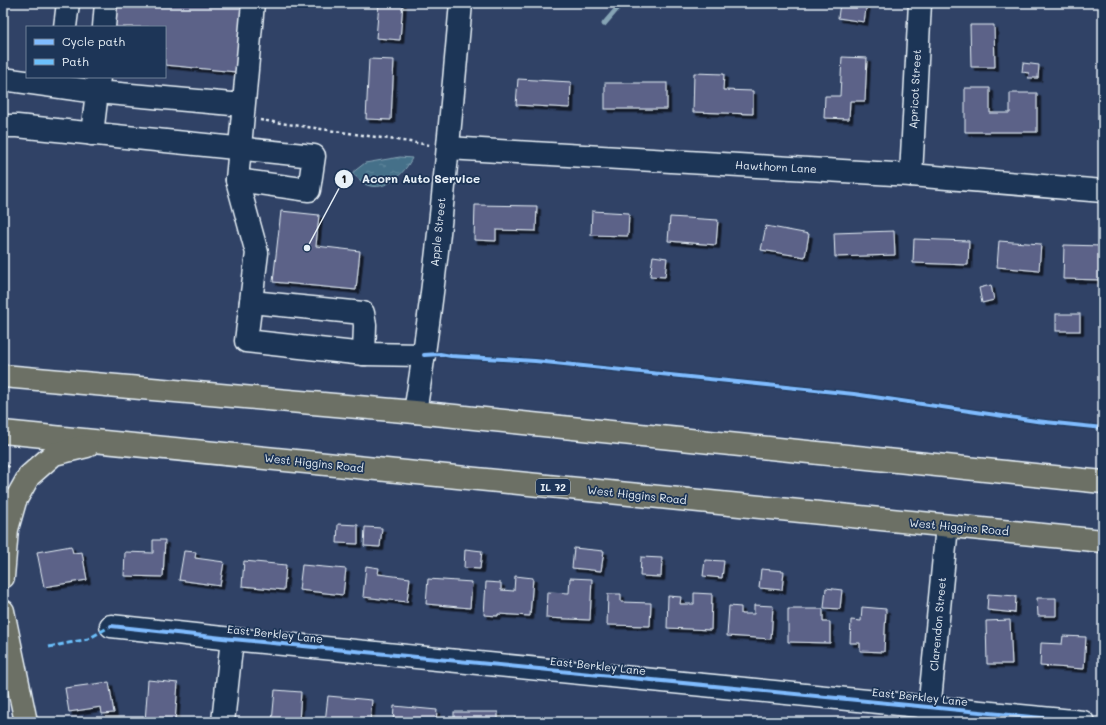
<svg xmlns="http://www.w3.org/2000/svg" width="1106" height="725" viewBox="0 0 1106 725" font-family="Mali,sans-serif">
  <defs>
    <pattern id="water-ripples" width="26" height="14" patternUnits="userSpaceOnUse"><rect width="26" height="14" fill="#447089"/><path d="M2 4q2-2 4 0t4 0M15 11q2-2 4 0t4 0" fill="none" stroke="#5f859a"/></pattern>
    <filter id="shadow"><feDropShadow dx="3.5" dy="3.5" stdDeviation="0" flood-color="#0009"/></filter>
  </defs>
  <rect width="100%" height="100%" fill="#304266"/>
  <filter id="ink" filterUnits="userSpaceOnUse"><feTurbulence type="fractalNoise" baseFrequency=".025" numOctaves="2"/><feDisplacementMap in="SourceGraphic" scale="8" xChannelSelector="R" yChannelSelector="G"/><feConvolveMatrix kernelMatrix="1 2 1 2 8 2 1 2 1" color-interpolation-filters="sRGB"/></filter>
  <g filter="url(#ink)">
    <path fill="url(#water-ripples)" stroke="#86a4b5" d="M400 157 412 158C405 173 386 192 367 185 362 183 357 177 352 173L365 163Z"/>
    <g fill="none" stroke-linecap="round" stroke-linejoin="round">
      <path stroke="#86a4b5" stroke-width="5" d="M604 24 622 3"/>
    </g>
    <g fill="#5b6288" stroke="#e8f1f8" filter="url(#shadow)">
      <path d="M114 3H243L236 72 165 65V27H111Z"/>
      <path d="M379 3H403L400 40 376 38Z"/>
      <path d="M840 3H867L864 22 838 18Z"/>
      <path d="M970 25H994L995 67H971Z"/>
      <path d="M842 57 867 58 865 101H850L849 119 824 118 825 96H840Z"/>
      <path d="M369 59 394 60 391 120 366 119Z"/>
      <path d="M1023 63 1039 65 1038 78H1028L1029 73 1022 72Z"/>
      <path d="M694 73 724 74 723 90 753 91V114L693 112Z"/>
      <path d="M518 79 571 82 570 108 516 105Z"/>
      <rect x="605" y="83" width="62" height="26"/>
      <path d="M1101 85H1103V105H1100Z"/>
      <path d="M965 88H990V113H1010V93H1037V132H965Z"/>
      <path d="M475 205 537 206 536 231 496 230V241L474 240Z"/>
      <path d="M281 211 319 215 316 246 360 251 356 290 273 282Z"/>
      <path d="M592 211 629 213 628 236 591 235Z"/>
      <path d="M670 217 718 220 716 245 668 241Z"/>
      <path d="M766 226 809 234 805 257 761 250Z"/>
      <path d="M894 231 895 255 835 257 834 233Z"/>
      <path d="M914 239 969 241 968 265 913 263Z"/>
      <path d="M999 241 1041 244 1039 271 997 267Z"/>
      <path d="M1064 245 1103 246V280L1063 279Z"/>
      <path d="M653 256 667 258 665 277 650 276Z"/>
      <path d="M991 285 994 300 982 303 979 288Z"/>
      <rect x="1056" y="314" width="24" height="17"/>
      <path d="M338 524 358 525V544L337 543Z"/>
      <path d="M365 527 382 528 380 547 364 546Z"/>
      <path d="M153 540H165L163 577 124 576 125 552 153 553Z"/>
      <path d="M71 546 73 553 82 552 87 580 44 587 37 552Z"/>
      <path d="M574 548 604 551 601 571 572 568Z"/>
      <path d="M465 549 482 551 480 569 464 568Z"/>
      <path d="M184 551 196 552 195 558 224 562 220 586 179 580Z"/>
      <path d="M641 557 662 558 661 577 640 576Z"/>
      <path d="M705 560 724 561 722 578 703 576Z"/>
      <path d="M244 561 286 565 284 590 242 586Z"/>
      <path d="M302 565 346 569 343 595 299 590Z"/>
      <path d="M366 566 379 568 378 574 410 578 407 602 363 597Z"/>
      <path d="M761 569 784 571 782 590 759 588Z"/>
      <path d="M515 576 533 578 530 616 498 614V616L484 615 486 582 501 583V590L514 591Z"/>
      <path d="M570 578 592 579 590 620 546 618 547 592 569 593Z"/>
      <path d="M428 579 472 582 470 608 426 604Z"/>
      <path d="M826 588 842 590 840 609 824 608Z"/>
      <path d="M694 593 712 594 711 630 667 628 668 596 681 597 680 604H694Z"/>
      <path d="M608 594H621V602L651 603 650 626 607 625Z"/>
      <path d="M988 594 1016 596 1015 613 987 610Z"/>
      <path d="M1037 598H1056V616H1038Z"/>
      <path d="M754 605 773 606 771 639 727 636 729 606 741 607V614H754Z"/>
      <path d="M862 607 886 609 884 652 860 651V643H850L851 620 861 621Z"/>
      <path d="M788 609H823V622H830V643L788 642Z"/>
      <path d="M1010 620 1012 664H987L986 621Z"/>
      <path d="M1063 636 1086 637 1084 669 1040 666 1041 643 1062 644Z"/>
      <path d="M148 680 178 683 175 722H145Z"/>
      <path d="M109 682 114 713 102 714 101 707 69 712 65 688Z"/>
      <path d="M275 690 301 692 299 722H272Z"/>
      <path d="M328 696 372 700 370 722H325Z"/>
      <path d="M394 706 437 710 436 722H393Z"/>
      <rect x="454" y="712" width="44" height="10"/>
      <path d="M514 718 560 720V722H513Z"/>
    </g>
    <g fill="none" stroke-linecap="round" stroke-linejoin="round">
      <defs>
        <g id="minor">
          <path d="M253 3 237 180 257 253 246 341 364 354 424 355"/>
          <path d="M65 27 68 3"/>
          <path d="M104 27 106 3"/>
          <path d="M99 77 97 92 243 105"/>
          <path d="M3 79 97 92 92 134"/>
          <path d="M3 126H17L314 156 309 190 237 180"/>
          <path d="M448 148 911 175 1103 191"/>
          <path d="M911 175 920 3"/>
          <path d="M251 302 363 313 365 325 364 354"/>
          <path d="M415 412C437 277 449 139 461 3"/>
          <path d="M111 626 232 639 1083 722"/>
          <path d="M928 721 947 526"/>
          <path d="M223 722 232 639"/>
        </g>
        <g id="major">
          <path d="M3 376 415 412 1103 482"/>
          <path d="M3 432 1103 541"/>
          <path d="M3 577 7 529 15 501 29 476 54 454 87 446"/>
          <path d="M3 611 26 722"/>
        </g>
      </defs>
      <use href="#minor" stroke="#e8f1f8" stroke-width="25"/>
      <use href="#major" stroke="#e8f1f8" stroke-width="25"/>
      <g stroke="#e8f1f8" stroke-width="2.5" stroke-dasharray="3 3" stroke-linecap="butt">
        <path d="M260 120 430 145"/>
        <path d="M3 461 10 468"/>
      </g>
      <use href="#minor" stroke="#1d3557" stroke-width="22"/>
      <use href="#major" stroke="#6c7065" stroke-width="22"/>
      <path stroke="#6cc0fc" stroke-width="3" stroke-dasharray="6 3" stroke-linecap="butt" d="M49 647 88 639 111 626"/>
      <defs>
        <g id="cycleway">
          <path d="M424 355 440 354 451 356 535 361 854 394 1036 421 1103 428"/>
          <path d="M111 626 232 639 1083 722"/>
        </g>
      </defs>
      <use href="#cycleway" stroke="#1d3557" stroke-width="6"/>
      <use href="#cycleway" stroke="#80bcff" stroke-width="4"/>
    </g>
  </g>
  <g text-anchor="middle" stroke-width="3.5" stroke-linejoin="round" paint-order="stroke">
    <rect fill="#1d3557" stroke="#abb9c8" stroke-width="1" x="536" y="479" width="34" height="16" rx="3"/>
    <g font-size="10" font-weight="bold" fill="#e8f1f8">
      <text x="553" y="491">IL 72</text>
    </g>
    <g font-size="11" fill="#e8f1f8" stroke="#1d3557">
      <text transform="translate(915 89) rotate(-87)" y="4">Apricot Street</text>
      <text transform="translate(776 167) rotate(3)" y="4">Hawthorn Lane</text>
      <text transform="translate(438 232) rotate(-84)" y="4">Apple Street</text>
      <text transform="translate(314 463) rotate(6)" y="4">West Higgins Road</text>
      <text transform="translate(637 495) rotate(6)" y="4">West Higgins Road</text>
      <text transform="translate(959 527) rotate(5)" y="4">West Higgins Road</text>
      <text transform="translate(938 624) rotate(-85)" y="4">Clarendon Street</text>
      <text transform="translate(275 634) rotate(6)" y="4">East Berkley Lane</text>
      <text transform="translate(598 666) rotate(6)" y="4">East Berkley Lane</text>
      <text transform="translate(920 697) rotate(6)" y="4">East Berkley Lane</text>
    </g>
  </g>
  <path fill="none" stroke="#e8f1f8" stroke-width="1.5" d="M307 248L344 179"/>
  <g fill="#e8f1f8" stroke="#1d3557" stroke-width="1.5">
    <circle cx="307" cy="248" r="4"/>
    <circle cx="344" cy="179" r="10"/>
  </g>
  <g font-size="12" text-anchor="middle" font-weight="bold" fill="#111">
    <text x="344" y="183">1</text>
  </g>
  <g font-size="12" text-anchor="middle" font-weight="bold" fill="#e8f1f8" stroke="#1d3557" stroke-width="3.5" stroke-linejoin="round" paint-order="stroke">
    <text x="421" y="183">Acorn Auto Service</text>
  </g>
  <rect width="1106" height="725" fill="none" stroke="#1d3557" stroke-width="16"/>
  <rect x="8" y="8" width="1090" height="709" fill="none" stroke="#e8f1f8" stroke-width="1.5" filter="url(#ink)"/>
  <rect x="26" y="26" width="140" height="52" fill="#1d3557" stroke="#6e8097"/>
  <rect x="34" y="39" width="20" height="6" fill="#80bcff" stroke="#6e8097"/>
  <text x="62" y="46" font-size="12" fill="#e8f1f8">Cycle path</text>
  <rect x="34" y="59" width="20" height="6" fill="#6cc0fc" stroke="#6e8097"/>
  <text x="62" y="66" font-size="12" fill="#e8f1f8">Path</text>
</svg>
